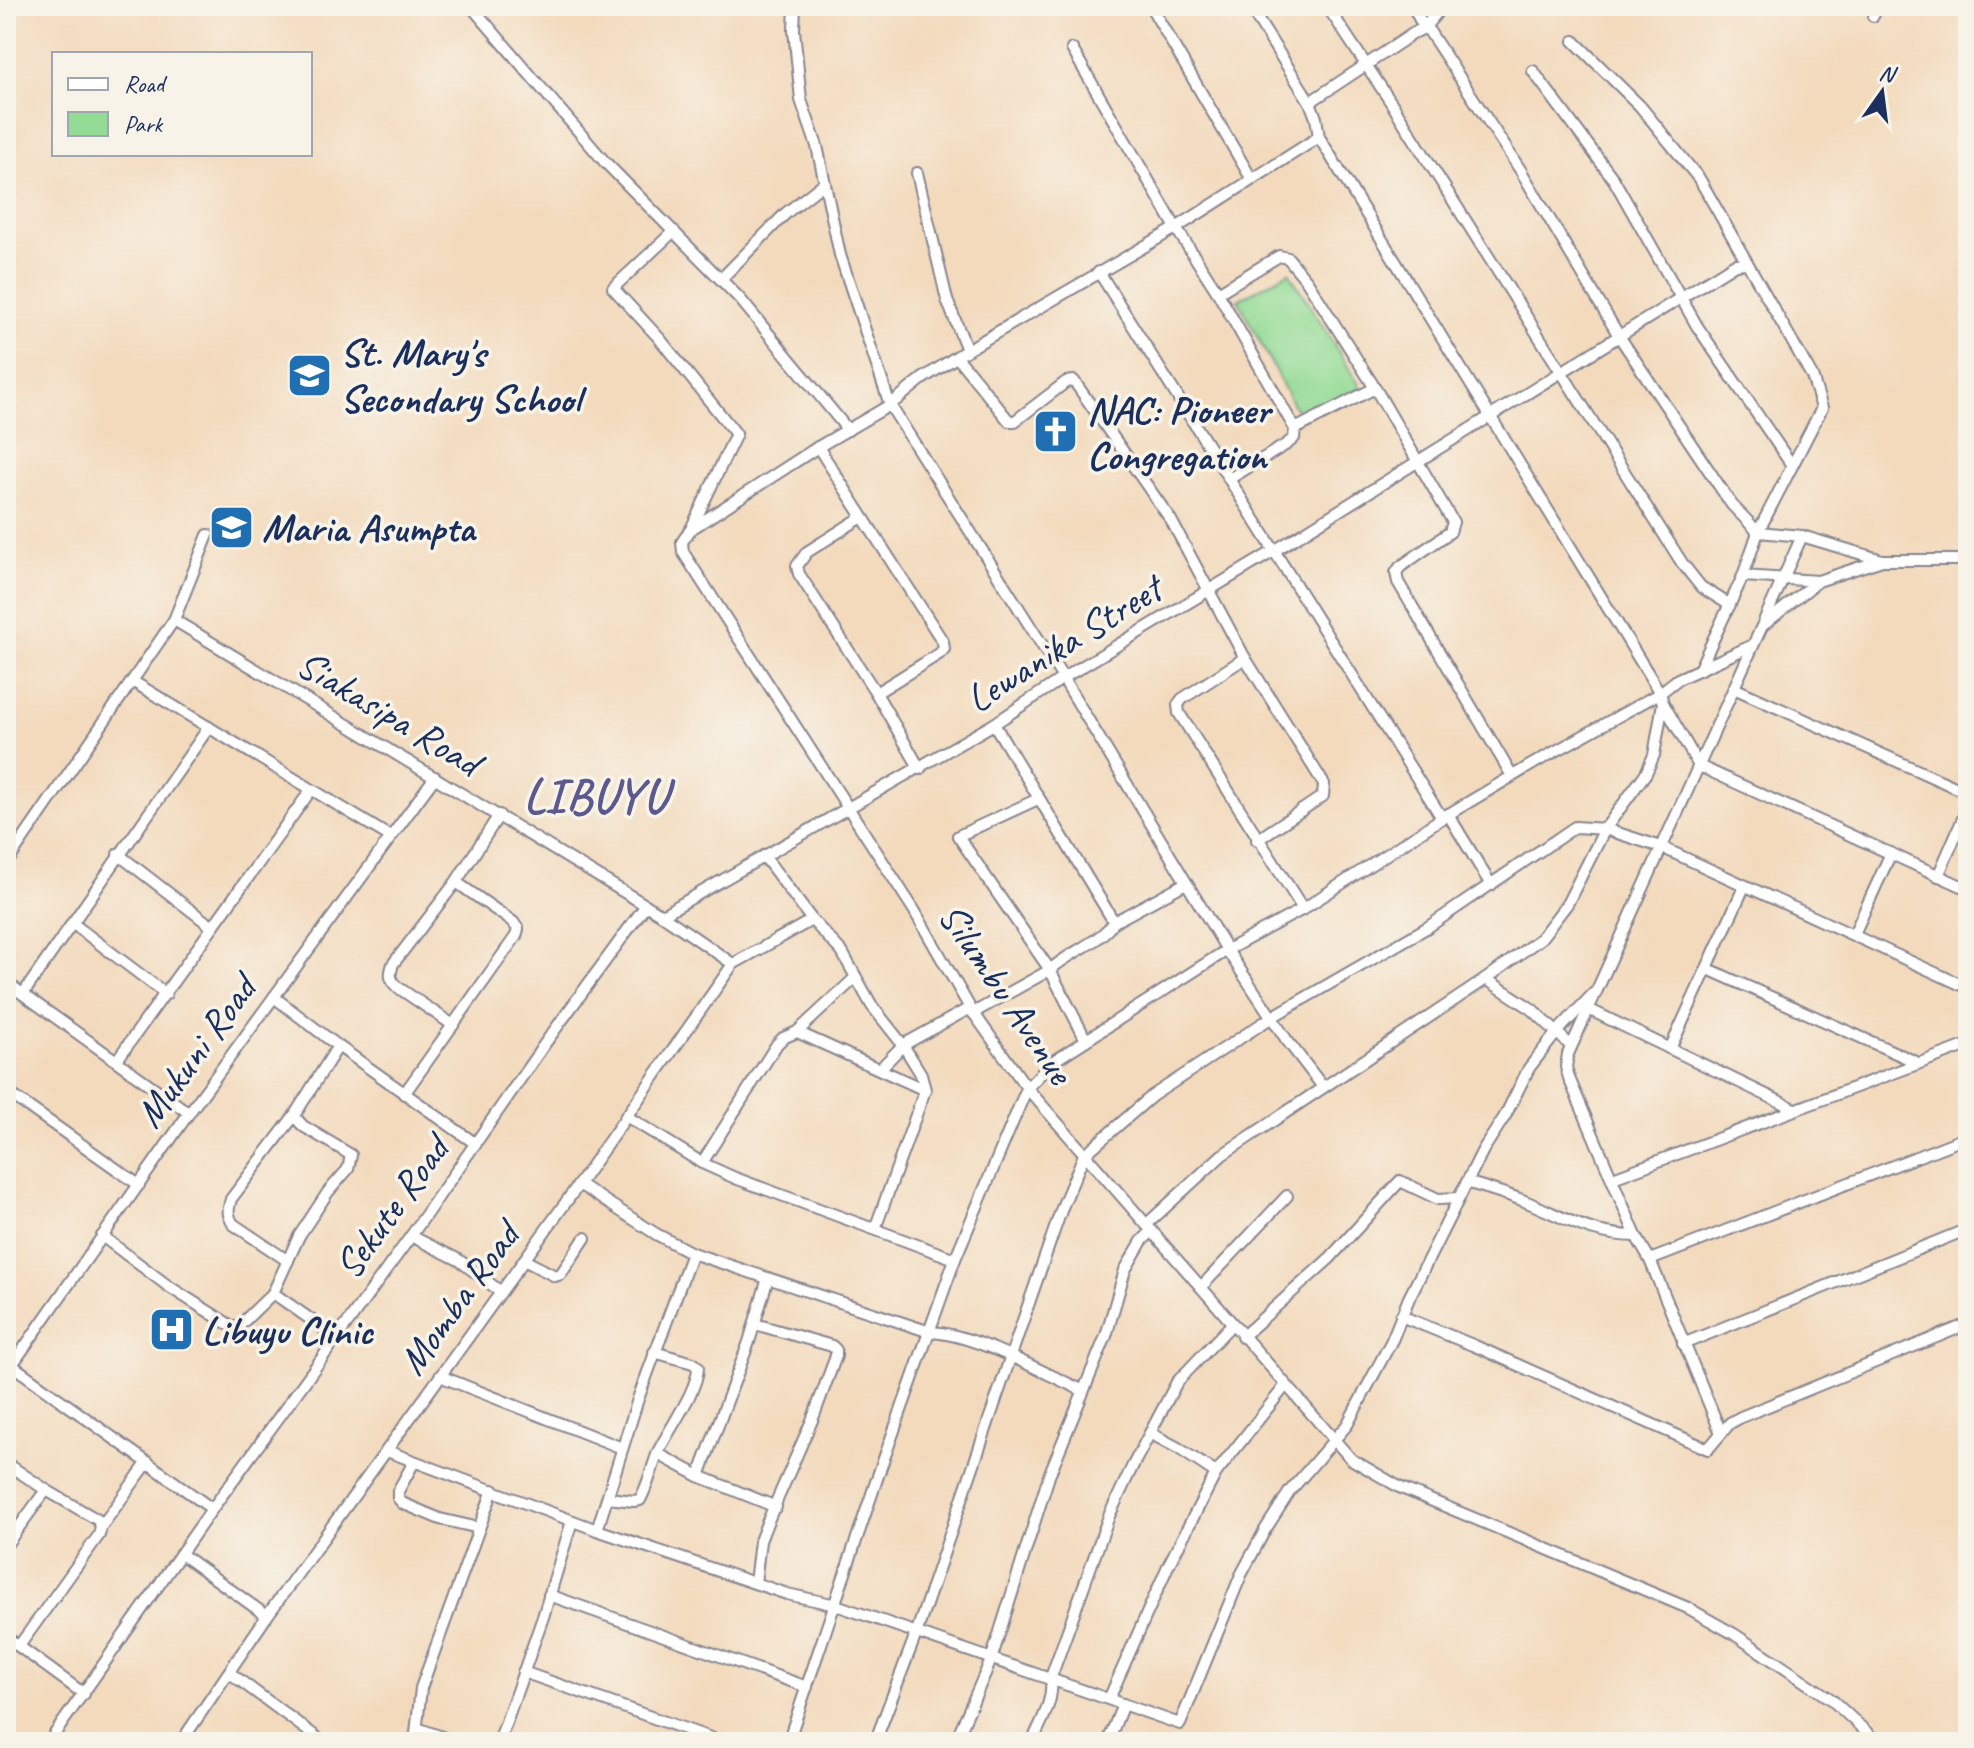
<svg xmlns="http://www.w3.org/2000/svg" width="1974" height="1748" viewBox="0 0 1974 1748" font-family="Caveat,sans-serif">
  <rect width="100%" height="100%" fill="#f7f3e8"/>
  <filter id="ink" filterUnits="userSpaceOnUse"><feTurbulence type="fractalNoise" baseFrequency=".0125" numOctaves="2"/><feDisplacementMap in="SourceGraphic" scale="16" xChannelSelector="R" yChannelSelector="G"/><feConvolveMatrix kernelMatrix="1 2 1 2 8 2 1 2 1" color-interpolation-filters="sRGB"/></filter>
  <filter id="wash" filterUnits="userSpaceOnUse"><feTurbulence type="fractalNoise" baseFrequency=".006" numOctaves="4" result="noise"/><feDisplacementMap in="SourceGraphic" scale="32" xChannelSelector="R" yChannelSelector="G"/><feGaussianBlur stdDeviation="1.8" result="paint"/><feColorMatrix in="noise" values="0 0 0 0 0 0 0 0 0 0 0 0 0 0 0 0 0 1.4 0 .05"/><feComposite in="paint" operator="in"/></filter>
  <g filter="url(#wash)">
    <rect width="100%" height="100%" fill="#f3dabd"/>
    <path fill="#94dc96" stroke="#58867a" stroke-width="2" d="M1289 272 1361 388 1300 418 1238 300Z"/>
  </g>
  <g filter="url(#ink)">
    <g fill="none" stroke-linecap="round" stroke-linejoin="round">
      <defs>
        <g id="minor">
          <path d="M471 6 604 161 740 299 848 430"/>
          <path d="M795 6 794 30 801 100 817 146 840 255 890 405 1063 678 1227 950 1286 1039 1323 1087"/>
          <path d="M1249 6 1310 102 1316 118 1319 137 1660 693 1663 703 1699 766 1968 889"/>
          <path d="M1327 6 1392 104 1682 563 1701 587 1730 605"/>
          <path d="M1413 6 1424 28 1440 9 1446 6"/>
          <path d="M1151 7 1251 178"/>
          <path d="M1873 16 1878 6"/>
          <path d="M1574 41 1640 106 1700 180 1812 376 1822 408 1758 532 1743 576 1699 670"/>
          <path d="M1072 49 1176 228 1218 293 1295 429 1294 438 1287 444 1229 479"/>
          <path d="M1533 71 1614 180 1697 326 1791 464"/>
          <path d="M1310 102 1414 33 1424 28 1429 31 1521 171 1619 336 1732 505 1758 532 1802 536 1882 560"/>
          <path d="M1319 137 1176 228 967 350 922 379 890 405 818 447 691 529 682 542 683 552 914 910 970 1008 1027 1088 1351 1459 1399 1487 1688 1608 1734 1634 1832 1700 1877 1742"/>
          <path d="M917 173 947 300 967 350"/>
          <path d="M674 231 613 288 659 338 736 434 692 527"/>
          <path d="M1099 272 1442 818"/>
          <path d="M721 279 786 213 823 184"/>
          <path d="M1218 293 1279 256 1288 258 1307 281 1375 388 1453 522 1450 532 1400 567 1396 573 1398 582 1512 776"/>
          <path d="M957 357 1009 421H1015L1066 382 1074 381 1171 520 1245 658 1324 784 1323 796 1257 840"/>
          <path d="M1295 429 1375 388"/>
          <path d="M818 447 943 642 944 649 939 654 876 693 920 769"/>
          <path d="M862 517 807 552 797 566 799 574 876 693"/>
          <path d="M1743 576 1818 581"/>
          <path d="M174 620 662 915 733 964"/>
          <path d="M1764 621 1802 536"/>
          <path d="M1245 658 1182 699 1178 705 1179 713 1303 909"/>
          <path d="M132 681 389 836"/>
          <path d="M1736 689 1968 793"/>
          <path d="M994 724 1114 922 1186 883"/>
          <path d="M1038 799 958 836 1050 970C1069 952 1098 944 1114 922"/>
          <path d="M1448 814 1491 885"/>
          <path d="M118 854 211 926"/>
          <path d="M764 856 812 920 842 952 872 1006 903 1045 921 1074 925 1090 875 1229"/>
          <path d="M6 864 174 620 208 535"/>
          <path d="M1938 876 1968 807"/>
          <path d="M662 915 994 724 1063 678 1274 551 1735 264 1745 263"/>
          <path d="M72 923 166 994"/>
          <path d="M1854 934 1891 853"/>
          <path d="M1708 969 1916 1062"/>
          <path d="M1486 979 1532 1009 1571 1046"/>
          <path d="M6 982 189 1113"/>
          <path d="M23 994 209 727"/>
          <path d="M274 997 338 1046 476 1144"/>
          <path d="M1584 1007 1795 1109"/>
          <path d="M973 1013 1050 970 1086 1040"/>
          <path d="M453 1025 396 986C389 978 390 973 393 964L456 882 499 815"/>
          <path d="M797 1032 925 1090"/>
          <path d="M1670 1049 1744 887"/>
          <path d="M117 1060 311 790"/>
          <path d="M880 1069 903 1045 970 1008"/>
          <path d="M6 1091 139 1185"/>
          <path d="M404 1094 516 936 518 929 513 922 456 882"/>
          <path d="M626 1116 702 1163 735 1178 955 1259"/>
          <path d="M702 1163 777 1044 783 1038 797 1032 855 978"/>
          <path d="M1613 1178 1968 1045"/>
          <path d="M1467 1182C1485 1188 1504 1193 1522 1200 1565 1217 1587 1235 1636 1236"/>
          <path d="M579 1184 656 1234 692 1253 930 1332C976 1334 1039 1371 1082 1390"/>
          <path d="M1147 1224 1222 1155 1486 979 1541 938 1567 904 1605 829 1646 773 1654 755 1663 703"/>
          <path d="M102 1236 168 1286 236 1329 273 1293 299 1236 328 1192 348 1169 351 1155 303 1126 294 1116"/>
          <path d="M411 1236 459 1260 501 1292"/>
          <path d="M524 1260 555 1276 561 1274 585 1238"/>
          <path d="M1650 1260 1968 1137"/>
          <path d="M288 1261 233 1224C227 1214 228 1210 231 1199L294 1116 338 1046"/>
          <path d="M1202 1286 1287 1196"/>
          <path d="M273 1293 337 1338"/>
          <path d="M1401 1316 1475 1346 1708 1449 1730 1423 1741 1417 1968 1324"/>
          <path d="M755 1324 832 1346 836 1350V1356L813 1418 767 1523 760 1541 755 1583"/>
          <path d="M1242 1337 1330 1258 1400 1181 1438 1199 1459 1198"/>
          <path d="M1683 1344 1968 1229"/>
          <path d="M9 1363 212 1509"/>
          <path d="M12 1365 189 1113 435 777"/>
          <path d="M440 1376 622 1448"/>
          <path d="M1721 1433 1650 1260 1636 1236 1569 1078 1566 1067 1568 1054 1762 626 1818 581 1882 560H1968"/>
          <path d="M387 1451 597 1530 787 1594 836 1605 1180 1724 1241 1575 1265 1530 1290 1491 1347 1425 1392 1340 1409 1298 1483 1150 1505 1116 1529 1068 1557 1032 1594 993"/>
          <path d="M658 1454 699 1476 776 1507"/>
          <path d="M414 1462 398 1491V1498L402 1503 440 1519 479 1528"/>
          <path d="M6 1463 46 1490 98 1520 101 1527 99 1535 19 1646"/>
          <path d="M1216 1473 1286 1385"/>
          <path d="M699 1476 749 1342 768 1278"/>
          <path d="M608 1498 634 1501 640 1500C648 1485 652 1468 658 1452 669 1429 698 1390 698 1367L693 1363 654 1352"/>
          <path d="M101 1527 148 1462"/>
          <path d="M597 1530 638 1399 692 1253"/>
          <path d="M6 1545 46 1490"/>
          <path d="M181 1554 267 1616"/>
          <path d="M549 1595 807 1687"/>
          <path d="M6 1637 84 1694"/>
          <path d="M523 1672 722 1742"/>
          <path d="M230 1673 323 1742"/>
          <path d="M1109 1699 1168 1566 1216 1473 1178 1448 1150 1433"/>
          <path d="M417 1728 456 1742"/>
          <path d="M49 1742 212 1509 411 1236 546 1042 646 905"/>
          <path d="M181 1742 267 1616 579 1184 733 964 812 920"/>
          <path d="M415 1742 421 1688 493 1490"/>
          <path d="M499 1742 543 1617 572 1521"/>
          <path d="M788 1742 881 1467 955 1259 1027 1088 1052 1062 1227 950 1303 909 1442 818 1538 761 1660 693 1678 679 1753 645"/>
          <path d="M875 1742 916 1634 1031 1297 1063 1205 1084 1155 1152 1096 1272 1017 1428 927 1575 827 1605 829 1661 847 1968 988"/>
          <path d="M955 1742 991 1660 1050 1473 1106 1336 1125 1270 1142 1241 1152 1231"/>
          <path d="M1032 1742C1042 1720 1054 1701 1051 1677L1109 1516 1133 1465 1177 1382 1232 1324"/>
          <path d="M1108 1742 1123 1704"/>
        </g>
      </defs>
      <use href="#minor" stroke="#87848e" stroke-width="14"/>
      <use href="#minor" stroke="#fff" stroke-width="10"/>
    </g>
  </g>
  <defs>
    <symbol id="school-square" viewBox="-11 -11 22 22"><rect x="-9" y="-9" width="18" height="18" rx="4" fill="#1f6fb2" stroke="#f7f3e8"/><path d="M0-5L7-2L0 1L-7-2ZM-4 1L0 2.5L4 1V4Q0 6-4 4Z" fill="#fff"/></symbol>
    <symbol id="church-square" viewBox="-11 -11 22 22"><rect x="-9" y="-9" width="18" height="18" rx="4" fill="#1f6fb2" stroke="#f7f3e8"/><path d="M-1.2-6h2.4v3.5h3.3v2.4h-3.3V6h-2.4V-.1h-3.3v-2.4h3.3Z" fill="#fff"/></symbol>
    <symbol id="hospital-square" viewBox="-11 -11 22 22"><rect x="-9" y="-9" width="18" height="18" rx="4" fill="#1f6fb2" stroke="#f7f3e8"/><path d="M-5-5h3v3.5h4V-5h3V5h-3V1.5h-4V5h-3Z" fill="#fff"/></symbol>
  </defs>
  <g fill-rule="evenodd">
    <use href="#school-square" x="284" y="350" width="51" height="51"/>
    <use href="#church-square" x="1030" y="406" width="51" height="51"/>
    <use href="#school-square" x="206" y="502" width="51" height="51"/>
    <use href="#hospital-square" x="146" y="1304" width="51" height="51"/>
  </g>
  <g text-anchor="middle" stroke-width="7" stroke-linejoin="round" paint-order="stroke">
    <g font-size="40" font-weight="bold" fill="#1b2f5e" stroke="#f7f3e8" text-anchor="start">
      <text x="340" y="366">St. Mary's<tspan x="340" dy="46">Secondary School</tspan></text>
      <text x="1087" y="423">NAC: Pioneer<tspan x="1087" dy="46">Congregation</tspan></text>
      <text x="262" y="541">Maria Asumpta</text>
      <text x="202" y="1344">Libuyu Clinic</text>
    </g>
    <g font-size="40" fill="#1b2f5e" stroke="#f7f3e8">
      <text transform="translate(1063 643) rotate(-32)" y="14">Lewanika Street</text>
      <text transform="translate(389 712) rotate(31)" y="14">Siakasipa Road</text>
      <text transform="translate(1007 993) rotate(56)" y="14">Silumbu Avenue</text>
      <text transform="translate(195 1051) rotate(-54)" y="14">Mukuni Road</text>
      <text transform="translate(391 1207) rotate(-54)" y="14">Sekute Road</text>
      <text transform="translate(458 1298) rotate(-54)" y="14">Momba Road</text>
    </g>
    <g font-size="48" font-weight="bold" letter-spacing="2" fill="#5c5990" stroke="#f7f3e8">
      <text x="596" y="812">LIBUYU</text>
    </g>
  </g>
  <rect width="1974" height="1748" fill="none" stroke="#f7f3e8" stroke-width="32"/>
  <rect x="52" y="52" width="260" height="104" fill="#f7f3e8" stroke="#9fa5b1" stroke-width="2"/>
  <rect x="68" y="78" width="40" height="12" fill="#ffffff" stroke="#9fa5b1" stroke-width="2"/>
  <text x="124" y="92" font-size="24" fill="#1b2f5e">Road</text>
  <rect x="68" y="112" width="40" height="24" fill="#94dc96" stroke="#9fa5b1" stroke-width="2"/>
  <text x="124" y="132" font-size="24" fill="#1b2f5e">Park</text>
  <g transform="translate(1882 92) rotate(14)" stroke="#f7f3e8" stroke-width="6" paint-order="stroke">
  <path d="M0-6L14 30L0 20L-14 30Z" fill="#1b2f5e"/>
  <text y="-12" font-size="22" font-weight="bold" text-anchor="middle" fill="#1b2f5e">N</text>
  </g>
</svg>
